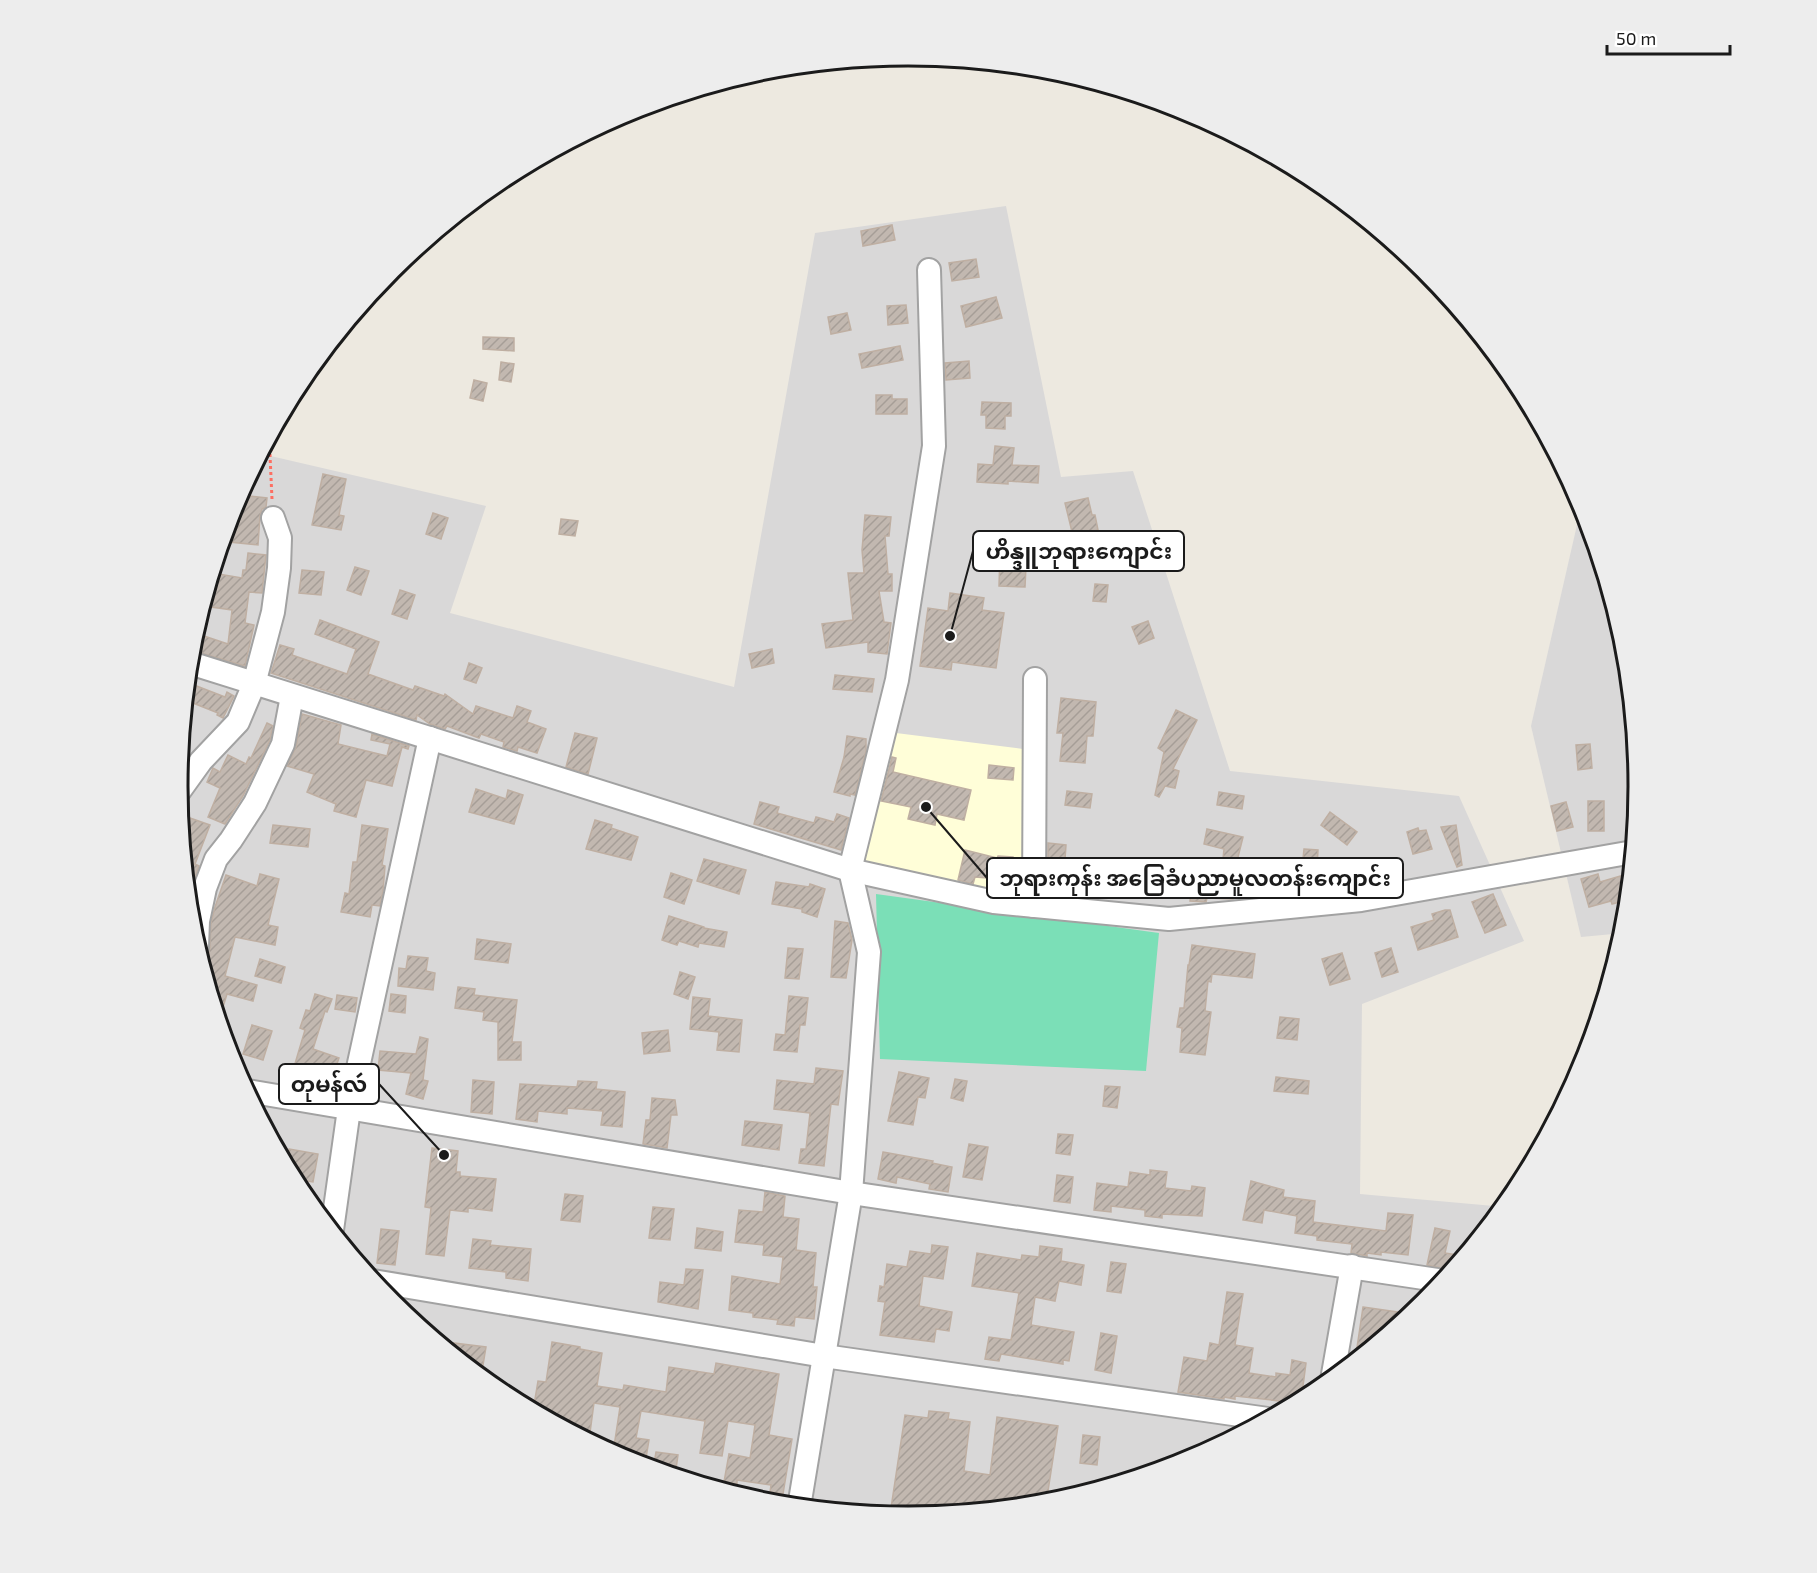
<svg xmlns="http://www.w3.org/2000/svg" width="1817" height="1573" viewBox="0 0 1817 1573" font-family="'Exo 2','Noto Sans Myanmar',sans-serif">
  <defs>
    <pattern id="building-hatch" width="6" height="6" patternUnits="userSpaceOnUse" patternTransform="scale(1.5)"><rect width="6" height="6" fill="#c2b8b0"/><path d="M-1 1l2-2M0 6l6-6M5 7l2-2" fill="none" stroke="#a69e97"/></pattern>
  </defs>
  <rect width="100%" height="100%" fill="#ede9e0"/>
  <g fill="#d9d8d8">
    <path d="M1006 206 1061 477 1133 471 1230 771 1459 796 1524 941 1362 1004 1360 1194 1505 1207 1425 1304 1314 1394 1188 1462 1051 1504 908 1517 766 1503 628 1462 502 1394 391 1303 301 1192 233 1066 191 929 178 786 192 644 233 506 262 454 486 506 450 613 734 687 815 233Z"/>
    <path d="M1582 503 1626 644 1639 787 1624 933 1581 937 1531 726Z"/>
  </g>
  <path fill="#fffed8" d="M888 732 1023 749 1027 900 862 865Z"/>
  <path fill="#7bdfb7" d="M876 894 1159 933 1146 1071 880 1059Z"/>
  <g fill="url(#building-hatch)" stroke="#bfafa2" stroke-width="1.5">
    <path d="M892 225 895 240 863 246 861 231Z"/>
    <path d="M976 259 979 277 952 281 949 263Z"/>
    <path d="M996 297 1002 318 966 327 961 306Z"/>
    <path d="M906 305 908 323 888 325 887 306Z"/>
    <path d="M847 313 851 330 831 334 828 317Z"/>
    <path d="M483 337 514 338V351L483 349Z"/>
    <path d="M900 346 903 360 862 368 859 354Z"/>
    <path d="M969 361 970 378 946 380 945 363Z"/>
    <path d="M501 362 514 364 511 382 499 380Z"/>
    <path d="M474 380 487 383 483 401 470 398Z"/>
    <path d="M876 395H892V399H907V414H876Z"/>
    <path d="M982 402 1011 403V416H1005V429L986 428V415H981Z"/>
    <path d="M995 446 1014 448 1012 465 1039 466 1038 483 1008 481V484L977 482 978 464 993 465Z"/>
    <path d="M323 474 346 479 339 515 344 516 341 530 312 525Z"/>
    <path d="M241 495 267 498 266 507 262 509 260 516 258 545 229 542 231 528 236 529Z"/>
    <path d="M1088 498 1092 515H1095L1098 530 1073 536 1065 503Z"/>
    <path d="M433 513 448 518 441 539 426 534Z"/>
    <path d="M865 515 891 517 889 536H885L888 574H892V591H879L884 622 891 623 887 654 868 652V642L826 648 822 624 853 620 848 573H864L862 550Z"/>
    <path d="M561 519 578 521 575 536 559 534Z"/>
    <path d="M984 534 1015 536 1014 547 1027 545 1025 587 999 586 1000 553 983 552Z"/>
    <path d="M248 553 266 555 262 593 249 592 245 623 254 625 245 666 191 650 195 633 228 644 232 610 204 606 206 597 213 573 242 578 243 570H246Z"/>
    <path d="M355 567 369 571 361 595 347 590Z"/>
    <path d="M302 570 324 572 321 595 299 593Z"/>
    <path d="M1095 584 1108 585 1106 602 1093 601Z"/>
    <path d="M400 590 415 595 407 619 392 614Z"/>
    <path d="M950 593 984 598 982 610 1004 613 996 668 952 662 951 670 920 666 928 608 948 611Z"/>
    <path d="M320 620 379 642 368 674 413 690 415 686 444 696 445 694 473 714 476 706 513 718 517 706 531 711 527 722 546 729 537 753 518 747 517 751 503 747 504 742 481 734 479 738 447 726 445 729 430 724 417 715 416 720 271 673 280 645 294 649 292 655 347 674 356 649 315 634Z"/>
    <path d="M1148 621 1154 638 1139 644 1132 627Z"/>
    <path d="M772 649 774 663 752 668 749 654Z"/>
    <path d="M469 663 482 668 476 683 464 679Z"/>
    <path d="M835 675 874 679 872 692 833 689Z"/>
    <path d="M194 685 225 697 227 692 234 696 223 718 217 715 218 713 188 701Z"/>
    <path d="M1061 698 1096 702 1093 736H1087L1085 763 1060 761 1063 733H1057Z"/>
    <path d="M1176 710 1197 720 1173 769 1179 771 1175 788 1165 786 1159 797 1155 795 1164 752 1158 748Z"/>
    <path d="M302 714 341 725 338 744 387 756 390 744 371 740 372 734 409 746 408 749 402 747 392 786 366 780 356 817 334 811 336 804 307 792 314 774 287 766 296 747Z"/>
    <path d="M267 723 273 726 270 740 243 796 225 824 208 817 220 788 207 782 213 768 220 772 228 755 246 764 249 757 251 758Z"/>
    <path d="M575 733 597 738 588 774 566 767Z"/>
    <path d="M847 736 866 739V751L855 795 850 794V796L834 792 844 757Z"/>
    <path d="M1590 744 1592 768 1578 770 1576 745Z"/>
    <path d="M892 757 896 758 893 772 971 790 964 820 937 814 935 825 908 819 911 807 881 801Z"/>
    <path d="M989 765 1014 768 1013 780 988 778Z"/>
    <path d="M476 789 506 799 508 790 523 795 514 824 469 812Z"/>
    <path d="M1067 791 1092 794 1090 808 1065 805Z"/>
    <path d="M1219 792 1244 796 1242 809 1217 805Z"/>
    <rect x="1588" y="801" width="16" height="30"/>
    <path d="M760 802 779 807 777 813 814 823 816 817 834 822 837 814 849 818 841 850 754 824Z"/>
    <path d="M1566 802 1573 827 1557 831 1551 806Z"/>
    <path d="M1330 812 1357 832 1347 845 1321 825Z"/>
    <path d="M190 818 210 825 195 864 199 866 188 898 183 838Z"/>
    <path d="M595 820 612 825 611 828 638 837 631 860 586 849Z"/>
    <path d="M273 825 310 829 308 847 270 843Z"/>
    <path d="M362 825 388 829 382 865 385 866 383 891 380 906 372 905 370 917 341 912 345 893 349 894 353 862H357Z"/>
    <path d="M1456 825 1462 865 1457 867 1441 827Z"/>
    <path d="M1418 828 1419 831 1426 830 1432 849 1413 854 1407 832Z"/>
    <path d="M1207 829 1243 837 1236 865 1233 899 1207 898 1206 902 1190 901 1193 876 1221 879 1224 849 1204 844Z"/>
    <path d="M1048 843 1066 845 1065 859 1102 863 1099 894 1082 893 1083 885 1048 881Z"/>
    <path d="M1304 849 1318 850 1317 868H1311L1310 890 1282 888V894L1266 895 1267 869 1295 870 1296 858 1303 859Z"/>
    <path d="M965 850 997 858 998 856 1013 857 1011 880 975 877 973 884 958 880Z"/>
    <path d="M704 859 746 870 739 894 697 881Z"/>
    <path d="M671 873 692 880 684 904 664 897Z"/>
    <path d="M260 874 279 879 268 925 278 927 275 945 235 937 225 976 257 985 253 1001 227 994 219 1020 202 962 208 955 210 948 211 923 215 907 226 875 257 886Z"/>
    <path d="M1598 874 1600 882 1624 875 1629 895 1628 900 1612 904 1611 901 1589 907 1581 879Z"/>
    <path d="M776 882 809 887 810 884 825 889 817 917 802 912V909L772 904Z"/>
    <path d="M1493 894 1506 925 1485 933 1472 902Z"/>
    <path d="M1445 910H1450L1458 937 1418 950 1411 927 1434 920 1432 914Z"/>
    <path d="M669 916 704 927V928L727 932 724 947 699 943 698 947 679 941 677 945 662 940Z"/>
    <path d="M835 921 848 923 852 940 846 978 831 977Z"/>
    <path d="M477 939 511 944 508 963 475 959Z"/>
    <path d="M1192 945 1255 954 1252 978 1212 974 1211 982 1208 981 1205 1011 1211 1012 1205 1055 1180 1052 1182 1028 1177 1027 1180 1008H1184L1188 965H1189Z"/>
    <path d="M788 948 803 949 799 979 785 978Z"/>
    <path d="M1391 948 1398 972 1382 977 1375 953Z"/>
    <path d="M1342 953 1350 979 1330 985 1322 959Z"/>
    <path d="M408 956 428 958 426 971 435 973 433 990 398 986 399 968 406 969Z"/>
    <path d="M260 959 285 967 281 983 255 976Z"/>
    <path d="M680 972 695 977 688 999 674 994Z"/>
    <path d="M458 987 475 989 474 995 517 1000 512 1042H521V1060H498V1022L483 1020 484 1012 455 1008Z"/>
    <path d="M315 994 332 999 327 1012 325 1011 313 1049 339 1058 332 1078 294 1067 305 1030 300 1028 306 1010 310 1011Z"/>
    <path d="M391 994 406 996 405 1013 389 1011Z"/>
    <path d="M337 995 357 998 355 1012 335 1009Z"/>
    <path d="M789 996 808 998 805 1025H800L797 1052 774 1050 776 1034 785 1035Z"/>
    <path d="M693 997 710 999 708 1016 742 1020 739 1052 717 1050 719 1032 690 1029Z"/>
    <path d="M1280 1017 1299 1019 1297 1040 1277 1038Z"/>
    <path d="M252 1025 272 1031 263 1060 243 1054Z"/>
    <path d="M668 1030 670 1051 644 1054 642 1033Z"/>
    <path d="M420 1037 428 1039 423 1080 428 1081 423 1099 406 1094 411 1073 378 1070 380 1051 416 1054Z"/>
    <path d="M816 1068 843 1071 838 1105 831 1104 824 1166 799 1163 801 1149H806L810 1113 774 1109 777 1080 814 1084Z"/>
    <path d="M899 1072 929 1078 925 1098 918 1097 913 1125 888 1121Z"/>
    <path d="M1276 1077 1309 1081 1308 1094 1274 1091Z"/>
    <path d="M955 1079 967 1081 963 1101 951 1098Z"/>
    <path d="M473 1080 494 1082 492 1114 471 1112Z"/>
    <path d="M578 1081 597 1082 596 1089 625 1092 622 1127 601 1125 603 1111 567 1108V1114L538 1111 537 1122 516 1119 520 1084 577 1087Z"/>
    <path d="M1105 1086 1120 1087 1117 1108 1103 1106Z"/>
    <path d="M652 1098 675 1100 677 1115H671L667 1148 643 1144 646 1120H650Z"/>
    <path d="M745 1121 782 1125 779 1150 742 1145Z"/>
    <path d="M1058 1134 1073 1135 1070 1155 1056 1153Z"/>
    <path d="M969 1144 988 1147 982 1180 963 1177Z"/>
    <path d="M432 1148 458 1151 456 1172H460V1176L496 1179 492 1211 468 1208V1212L450 1210 444 1256 426 1254 431 1208 425 1207Z"/>
    <path d="M289 1149 318 1154 313 1182 293 1179 286 1166Z"/>
    <path d="M883 1152 933 1161 932 1163 952 1167 948 1192 929 1189 930 1184 897 1177 896 1183 878 1179Z"/>
    <path d="M1150 1170 1167 1172 1165 1188 1191 1191 1192 1186 1205 1188 1202 1216 1162 1214V1218L1145 1216V1210L1111 1206V1212L1094 1210 1097 1183 1128 1187 1130 1172 1150 1175Z"/>
    <path d="M1057 1175 1073 1177 1070 1203 1054 1201Z"/>
    <path d="M1251 1181 1284 1190 1283 1197 1315 1201 1313 1222 1386 1231 1388 1213 1413 1215 1408 1255 1381 1252V1255L1367 1253V1256L1351 1253 1352 1244 1317 1240V1236L1295 1233 1297 1216 1264 1210 1262 1223 1243 1220Z"/>
    <path d="M765 1192 785 1196 783 1217 799 1219 796 1250 816 1253 813 1287H817L814 1319 795 1317 794 1326 777 1324 778 1320 753 1317V1313L729 1310 732 1276 780 1284 783 1257 763 1255 764 1245 735 1242 739 1210 763 1212Z"/>
    <path d="M565 1194 583 1196 580 1222 561 1220Z"/>
    <path d="M653 1207 674 1209 670 1240 649 1238Z"/>
    <path d="M697 1228 723 1232 721 1251 695 1248Z"/>
    <path d="M1435 1228 1450 1231 1445 1253 1464 1256 1452 1270 1427 1265Z"/>
    <path d="M381 1229 399 1231 395 1265 377 1263Z"/>
    <path d="M473 1239 491 1241 490 1245 531 1249 528 1281 506 1278V1272L469 1268Z"/>
    <path d="M932 1245 948 1247 943 1279 923 1276 919 1306 952 1312 949 1331 936 1329 934 1342 880 1335 885 1302 878 1301 880 1286 884 1287 887 1264 907 1267 910 1251 931 1254Z"/>
    <path d="M1040 1246 1062 1249 1061 1261 1084 1265 1081 1285 1059 1281 1055 1301 1035 1297 1031 1325 1074 1332 1069 1361 1063 1360V1364L1001 1354 999 1361 985 1359 989 1337 1011 1340 1019 1293 972 1286 977 1253 1021 1260 1022 1255 1039 1257Z"/>
    <path d="M1111 1262 1126 1264 1121 1293 1107 1291Z"/>
    <path d="M686 1269 703 1270 698 1309 658 1302 660 1282 684 1285Z"/>
    <path d="M1422 1291 1434 1293 1418 1310Z"/>
    <path d="M1227 1292 1243 1294 1235 1345 1253 1348 1249 1373 1276 1377V1373L1290 1375 1292 1360 1306 1363 1301 1401 1298 1403 1235 1396V1399L1224 1397V1399L1178 1392 1184 1357 1207 1361 1210 1343 1219 1345Z"/>
    <path d="M1363 1307 1412 1314 1355 1361Z"/>
    <path d="M1101 1333 1117 1336 1111 1373 1095 1370Z"/>
    <path d="M438 1341 486 1347 481 1377Z"/>
    <path d="M552 1342 580 1347V1349L602 1353 597 1386 623 1390 624 1385 666 1392 669 1367 714 1374 716 1363 779 1374 769 1435 792 1439 783 1494 770 1492 771 1485 737 1480V1484L724 1482 729 1454 750 1458 755 1425 728 1421 722 1456 700 1453 705 1421 641 1411 636 1438 649 1440 646 1458 613 1453 620 1407 594 1403 589 1440 533 1411 538 1381 546 1382Z"/>
    <path d="M929 1411 949 1413 948 1419 970 1422 964 1471 990 1475 997 1417 1058 1426 1046 1504 942 1514 891 1508 905 1415 928 1418Z"/>
    <path d="M1083 1435 1100 1437 1097 1465 1080 1463Z"/>
    <path d="M656 1452 678 1455 675 1476 653 1469Z"/>
  </g>
  <g fill="none" stroke-linecap="round" stroke-linejoin="round">
    <defs>
      <g id="minor">
        <path d="M190 663 850 870 994 902 1169 919 1361 900 1633 852"/>
        <path d="M178 793 201 761 238 722 254 684 273 612 279 568 280 538 273 518"/>
        <path d="M1034 906 1035 679"/>
        <path d="M197 947 198 921 205 888 216 859 231 840 255 803 283 744 292 696"/>
        <path d="M247 1091 851 1193 1444 1281"/>
        <path d="M332 1230 349 1109 430 738"/>
        <path d="M373 1281 824 1356 1268 1419"/>
        <path d="M1332 1380 1352 1266"/>
        <path d="M799 1507 851 1193 869 952 850 870 897 680 934 446 929 270"/>
      </g>
    </defs>
    <use href="#minor" stroke="#a2a2a2" stroke-width="26"/>
    <path stroke="#fd6f62" stroke-width="3" stroke-dasharray="3 3" stroke-linecap="butt" d="M272 499 270 455 275 429"/>
    <use href="#minor" stroke="#fff" stroke-width="22"/>
  </g>
  <path d="M0 0H1817V1573H0ZM188 786a720 720 0 1 1 1440 0a720 720 0 1 1-1440 0Z" fill="#ededed" fill-rule="evenodd"/>
  <path fill="none" stroke="#1b1b1b" stroke-width="3" d="M188 786a720 720 0 1 1 1440 0a720 720 0 1 1-1440 0Z"/>
  <path fill="none" stroke="#1b1b1b" stroke-width="2" d="M950 636L973 551M926 807L987 878M444 1155L379 1084"/>
  <g fill="#1b1b1b" stroke="#fff" stroke-width="2">
    <circle cx="950" cy="636" r="6"/>
    <circle cx="926" cy="807" r="6"/>
    <circle cx="444" cy="1155" r="6"/>
  </g>
  <g fill="#fff" stroke="#1b1b1b" stroke-width="2">
    <rect x="973" y="531" width="211" height="40" rx="6"/>
    <rect x="987" y="858" width="416" height="40" rx="6"/>
    <rect x="279" y="1064" width="100" height="40" rx="6"/>
  </g>
  <g font-size="22" text-anchor="middle" font-weight="bold" fill="#1b1b1b">
    <text x="1079" y="559">ဟိန္ဒူဘုရားကျောင်း</text>
    <text x="1195" y="886">ဘုရားကုန်း အခြေခံပညာမူလတန်းကျောင်း</text>
    <text x="329" y="1092">တုမန်လဴ</text>
  </g>
  <path d="M1607 45v9h123v-9" fill="none" stroke="#1b1b1b" stroke-width="3"/>
  <text x="1616" y="45" font-size="18" fill="#1b1b1b" stroke="#ffffff" stroke-width="4.5" paint-order="stroke">50 m</text>
</svg>
